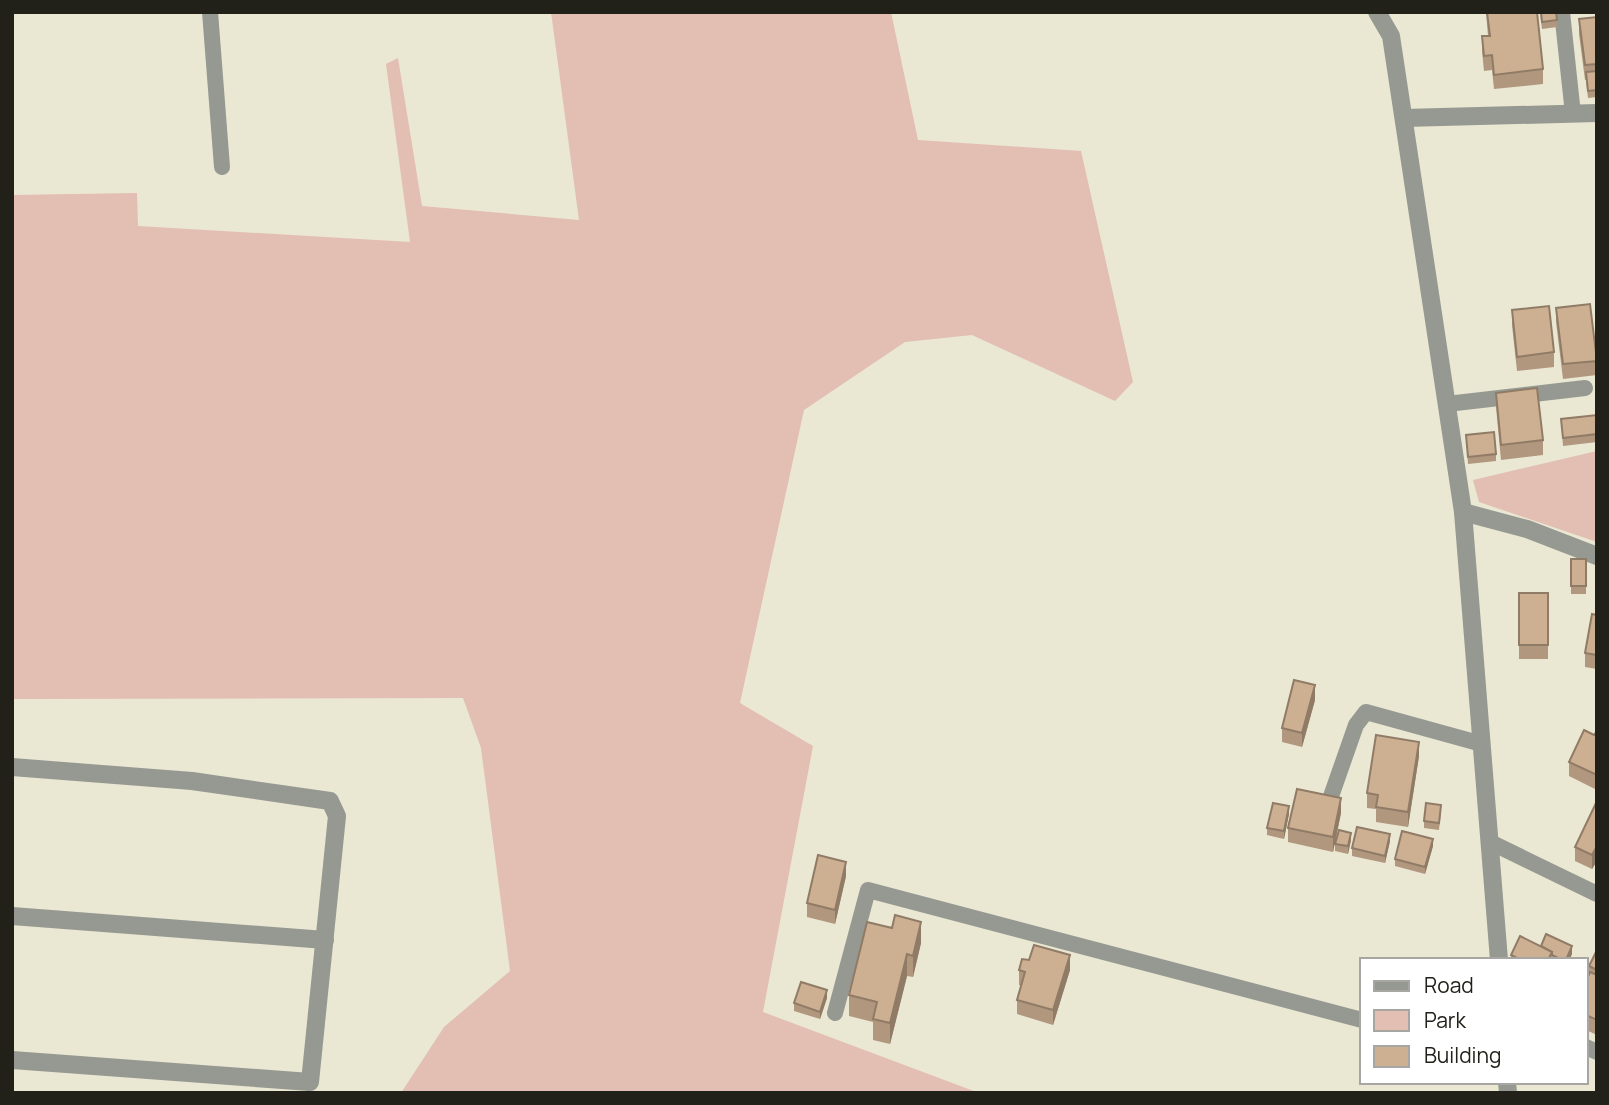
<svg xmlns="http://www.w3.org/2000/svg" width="1609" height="1105" viewBox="0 0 1609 1105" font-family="Manrope,sans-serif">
  <rect width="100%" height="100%" fill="#eae7d3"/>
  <g fill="#e3beb2">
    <path d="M551 12H891L918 140 1081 151 1133 382 1115 401 972 335 905 342 804 410 740 703 813 746 763 1012 979 1093H401L444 1027 510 971 481 748 463 698 12 699V195L137 193 138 226 410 242 386 64 398 58 422 206 579 220Z"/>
    <path d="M1597 451V542L1479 502 1473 480Z"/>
  </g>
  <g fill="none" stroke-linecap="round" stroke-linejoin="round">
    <g stroke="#959991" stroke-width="16">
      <path d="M210 12 222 167"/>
      <path d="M1562 12 1573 114"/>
      <path d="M1447 404 1585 388"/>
      <path d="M1329 802 1356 725 1366 712 1482 744"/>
      <path d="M1490 842 1597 894"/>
      <path d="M835 1013 868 890 1362 1020"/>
      <path d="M1586 1047 1597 1052"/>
    </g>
    <g stroke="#959991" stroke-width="18">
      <path d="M1377 12 1391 36 1463 512 1499 960"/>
      <path d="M1404 118 1597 113"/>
      <path d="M1463 512 1527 529 1597 556"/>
      <path d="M12 767 192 781 330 801 337 816 310 1082 12 1060"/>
      <path d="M12 916 325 940"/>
      <path d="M1507 1082 1508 1093"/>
    </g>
  </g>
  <g fill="#b0977e">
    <path d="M1486 12H1537L1543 69V84L1494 89 1492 70 1484 71 1482 51V36H1488Z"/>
    <path d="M1540 12H1556L1557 27 1542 29Z"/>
    <path d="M1597 17V97L1588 98 1586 80H1585L1579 34V19Z"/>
    <path d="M1556 308 1597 361V375L1563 379 1556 322Z"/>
    <path d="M1512 310 1554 352V367L1517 371 1512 325Z"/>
    <path d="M1496 393 1543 440V455L1501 460 1496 407Z"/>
    <path d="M1597 415V442L1563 446 1561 419Z"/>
    <path d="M1466 435 1496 454V461L1468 464Z"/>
    <rect x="1571" y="559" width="15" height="35"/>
    <rect x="1519" y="593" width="29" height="66"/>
    <path d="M1597 615V669L1585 667V653Z"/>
    <path d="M1315 700 1302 747 1282 742V728Z"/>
    <path d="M1597 731V790L1569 776V762L1594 735Z"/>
    <path d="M1419 756 1408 827 1376 822V809L1367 808V793Z"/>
    <path d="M1597 801V861L1592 869 1575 861V847Z"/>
    <path d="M1441 812 1439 830 1424 828V821Z"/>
    <path d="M1341 813 1333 852 1288 842V828Z"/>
    <path d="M1289 814 1284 839 1267 835V828Z"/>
    <path d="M1351 840 1348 854 1335 851V844Z"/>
    <path d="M1390 841 1385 863 1352 856V848Z"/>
    <path d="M1433 846 1425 874 1395 866V859Z"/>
    <path d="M846 876 835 924 807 917V903Z"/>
    <path d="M892 928 921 943 913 977 907 976 890 1044 873 1040V1022L849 1016V995Z"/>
    <path d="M1541 946 1572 954 1569 960H1511V955Z"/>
    <path d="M1597 950V1035L1586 1030V981L1589 975V966Z"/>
    <path d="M1029 960 1070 970 1053 1025 1017 1014V1000L1021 986 1019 985V970Z"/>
    <path d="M827 998 820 1019 794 1011V1003Z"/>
  </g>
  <g fill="#907b66">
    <path d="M1315 685V700L1302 747V733Z"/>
    <path d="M1419 742V756L1408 827V812Z"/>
    <path d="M1341 798V813L1333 852V837Z"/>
    <path d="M1289 806V814L1284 839V831Z"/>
    <path d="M1351 833V840L1348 854V846Z"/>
    <path d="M1390 834V841L1385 863V856Z"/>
    <path d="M1433 839V846L1425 874V867Z"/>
    <path d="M1597 846V861L1592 869V855Z"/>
    <path d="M846 862V876L835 924V910Z"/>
    <path d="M921 922V943L913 977V956Z"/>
    <path d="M1572 946V954L1569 960H1566Z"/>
    <path d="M907 954V976L890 1044V1023Z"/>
    <path d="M1070 955V970L1053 1025V1010Z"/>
    <path d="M827 990V998L820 1019V1012Z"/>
  </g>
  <g fill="#cdb092" stroke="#907b66" stroke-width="2">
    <path d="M1487 12H1537L1543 69 1494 75 1492 55 1484 56 1482 36H1490Z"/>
    <path d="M1541 12H1556L1557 20 1542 22Z"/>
    <path d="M1597 17V64L1585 65 1579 19Z"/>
    <path d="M1597 71V90L1588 91 1586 72Z"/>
    <path d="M1590 304 1597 361 1563 364 1556 308Z"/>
    <path d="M1549 306 1554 352 1517 357 1512 310Z"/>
    <path d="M1537 388 1543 440 1501 445 1496 393Z"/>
    <path d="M1597 415V434L1563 438 1561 419Z"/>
    <path d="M1494 432 1496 454 1468 457 1466 435Z"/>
    <rect x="1571" y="559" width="15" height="27"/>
    <rect x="1519" y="593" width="29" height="52"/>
    <path d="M1592 614 1597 615V655L1585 653Z"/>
    <path d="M1294 680 1315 685 1302 733 1282 728Z"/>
    <path d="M1584 730 1594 735 1597 731V775L1569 762Z"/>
    <path d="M1376 735 1419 742 1408 812 1376 807 1378 795 1367 793Z"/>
    <path d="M1297 789 1341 798 1333 837 1288 828Z"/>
    <path d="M1597 801V846L1592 855 1575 847Z"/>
    <path d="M1273 803 1289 806 1284 831 1267 828Z"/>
    <path d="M1426 803 1441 805 1439 823 1424 821Z"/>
    <path d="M1357 827 1390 834 1385 856 1352 848Z"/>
    <path d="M1339 830 1351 833 1348 846 1335 844Z"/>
    <path d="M1402 831 1433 839 1425 867 1395 859Z"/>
    <path d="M818 855 846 862 835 910 807 903Z"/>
    <path d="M895 915 921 922 913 956 907 954 890 1023 873 1019 877 1002 849 995 867 922 892 928Z"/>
    <path d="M1546 934 1572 946 1566 960H1562L1552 955V952L1541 946Z"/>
    <path d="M1520 936 1552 952 1548 960H1521L1511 955Z"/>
    <path d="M1034 945 1070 955 1053 1010 1017 1000 1025 972 1019 970 1022 959 1029 960Z"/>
    <path d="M1597 950V970L1589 966Z"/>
    <path d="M1590 972 1597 975V1020L1586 1015V981Z"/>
    <path d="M801 982 827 990 820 1012 794 1003Z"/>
  </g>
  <rect width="1609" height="1105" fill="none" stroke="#222119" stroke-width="28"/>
  <rect x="1360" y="958" width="228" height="126" fill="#ffffff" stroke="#a7a6a3" stroke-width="2"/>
  <rect x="1374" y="981" width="35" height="10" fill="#959991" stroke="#a7a6a3" stroke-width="2"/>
  <text x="1424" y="993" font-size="21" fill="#222119">Road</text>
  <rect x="1374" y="1010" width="35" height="21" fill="#e3beb2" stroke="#a7a6a3" stroke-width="2"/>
  <text x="1424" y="1028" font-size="21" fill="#222119">Park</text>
  <rect x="1374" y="1046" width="35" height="21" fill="#cdb092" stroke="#a7a6a3" stroke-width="2"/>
  <text x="1424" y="1063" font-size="21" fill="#222119">Building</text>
</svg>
